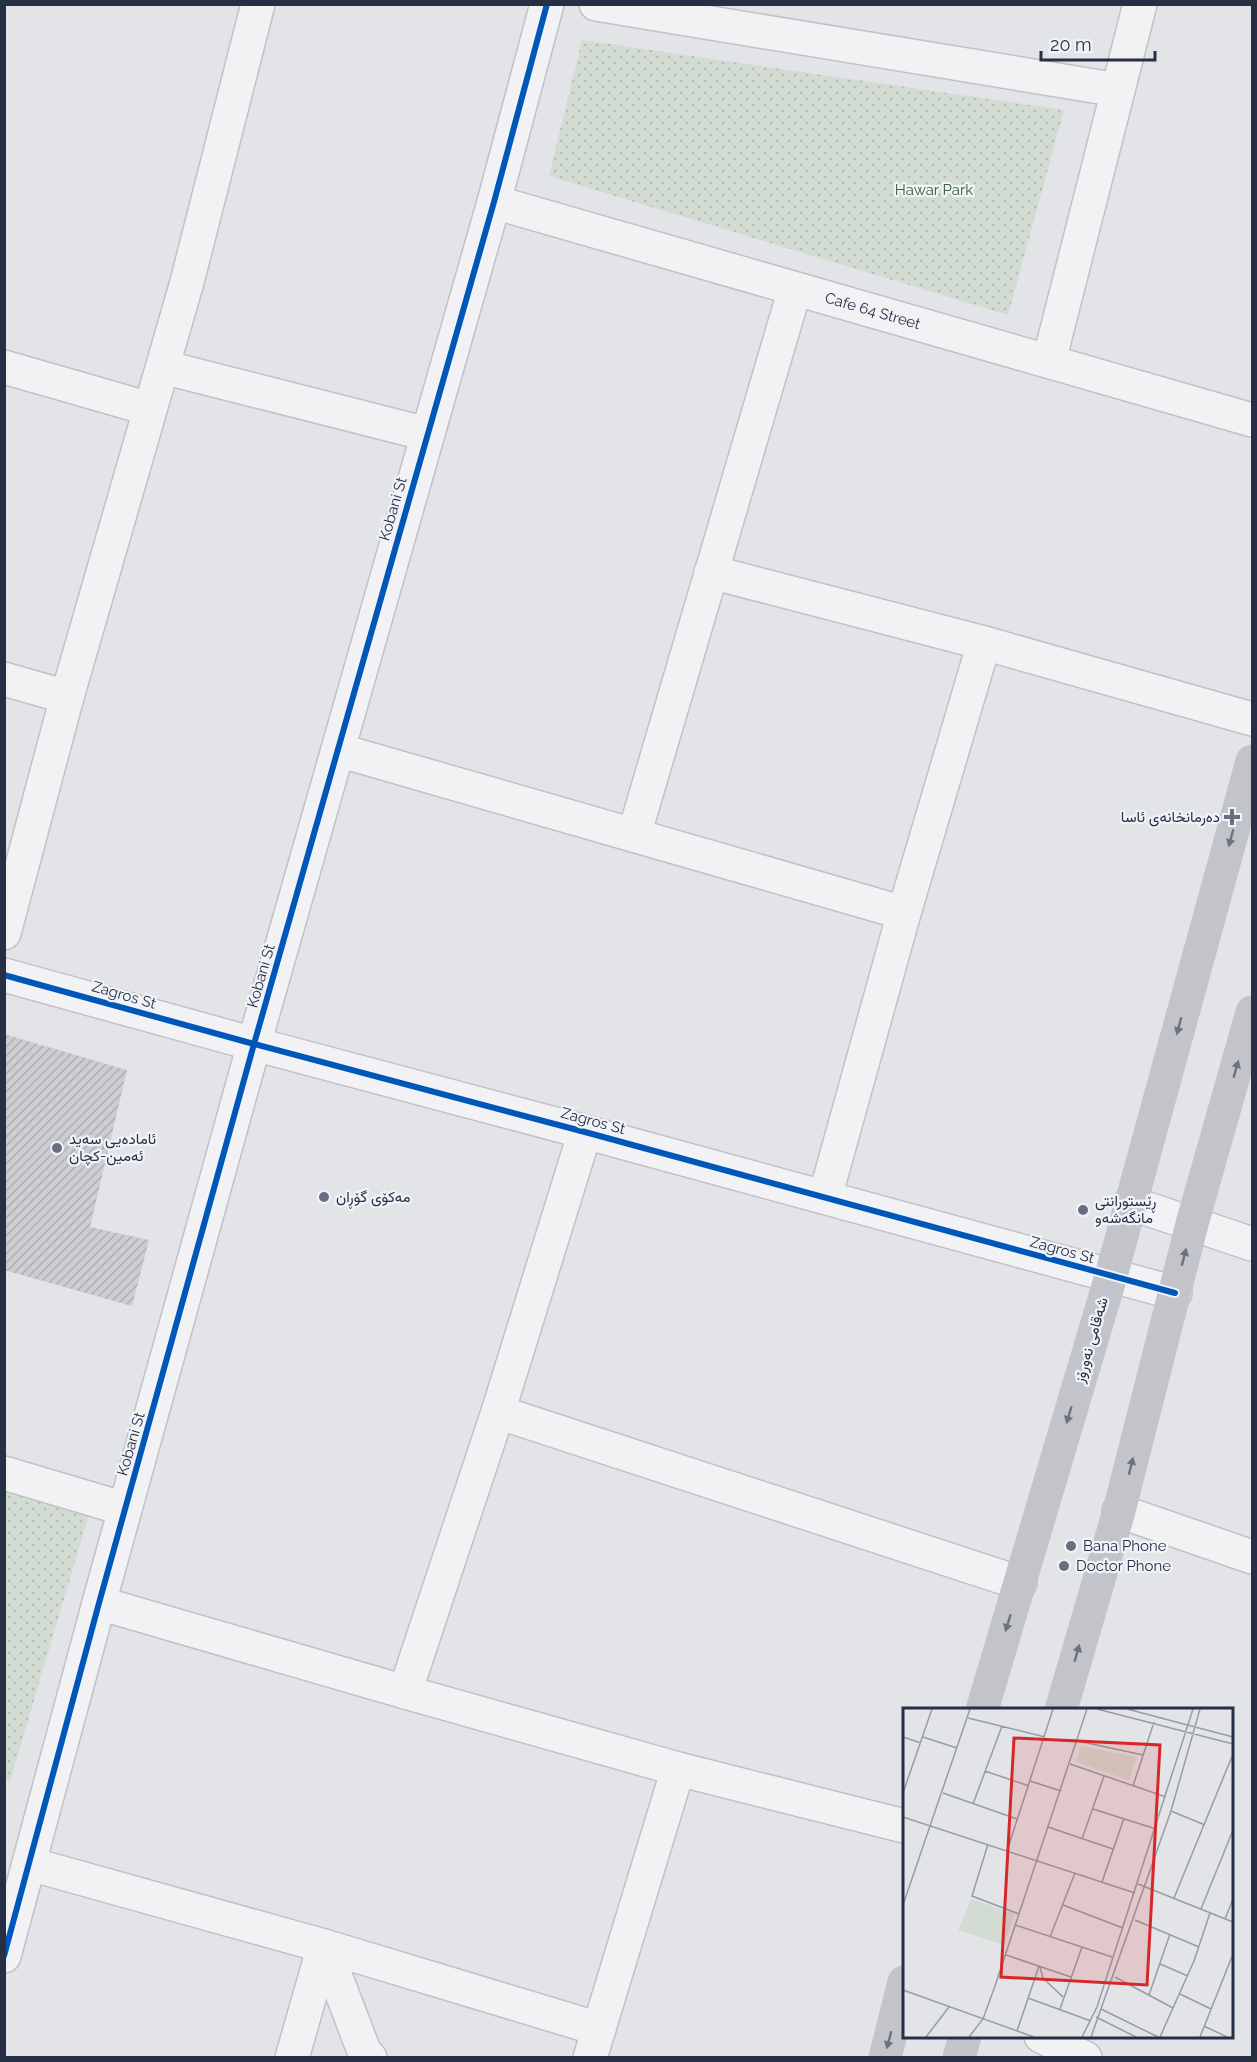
<svg xmlns="http://www.w3.org/2000/svg" width="1257" height="2062" viewBox="0 0 1257 2062" font-family="Raleway,Vazirmatn,sans-serif">
  <defs>
    <pattern id="park-dots" width="8" height="8" patternUnits="userSpaceOnUse" patternTransform="scale(1.5)"><rect width="8" height="8" fill="#d2dcd3"/><path d="M2 2h.1M6 6h.1" fill="none" stroke="#b4bdb6" stroke-width="1.8" stroke-linecap="round"/></pattern>
    <pattern id="building-hatch" width="6" height="6" patternUnits="userSpaceOnUse" patternTransform="scale(1.5)"><rect width="6" height="6" fill="#cbcdd1"/><path d="M-1 1l2-2M0 6l6-6M5 7l2-2" fill="none" stroke="#aeb0b5"/></pattern>
  </defs>
  <rect width="100%" height="100%" fill="#e2e4e8"/>
  <g fill="url(#park-dots)">
    <path d="M582 40 1064 110 1008 315 549 176Z"/>
    <path d="M4 1489 89 1514 10 1781 4 1779Z"/>
  </g>
  <path fill="url(#building-hatch)" d="M4 1034 127 1070 90 1227 149 1240 132 1306 4 1270Z"/>
  <g fill="none" stroke-linecap="round" stroke-linejoin="round">
    <defs>
      <g id="minor">
        <path d="M596 4 1118 90"/>
        <path id="s1" d="M494 202 1252 420"/>
        <path d="M1049 361 1140 4"/>
        <path d="M4 367 150 409"/>
        <path d="M163 367 427 434"/>
        <path d="M711 572 984 643 1252 719"/>
        <path d="M4 679 67 697"/>
        <path d="M338 750 904 913"/>
        <path d="M634 835 795 289"/>
        <path d="M4 933 67 697 187 282 258 4"/>
        <path d="M4 975 254 1044 585 1132 1175 1293"/>
        <path d="M825 1197 904 913 984 643"/>
        <path d="M1130 1203 1252 1244"/>
        <path d="M498 1412 1020 1583"/>
        <path d="M4 1473 125 1509"/>
        <path d="M1119 1511 1252 1557"/>
        <path d="M99 1603 405 1692 678 1769 904 1826"/>
        <path d="M405 1692 498 1412 585 1132"/>
        <path d="M30 1864 324 1946 599 2029"/>
        <path d="M324 1946 364 2051 370 2058"/>
        <path d="M4 1956 99 1603 254 1044 494 202 547 4"/>
        <path d="M1041 2036 1085 2058"/>
        <path d="M292 2058 324 1946"/>
        <path d="M590 2058 678 1769"/>
      </g>
    </defs>
    <use href="#minor" stroke="#c0c2c6" stroke-width="36"/>
    <use href="#minor" stroke="#f2f2f4" stroke-width="33"/>
    <g stroke="#c3c4ca" stroke-width="33">
      <path d="M982 1710 1111 1276 1252 761"/>
      <path d="M1061 1710 1119 1511 1192 1224 1252 1012"/>
      <path d="M885 2058 904 1982"/>
      <path d="M959 2058 965 2036"/>
    </g>
    <defs>
      <g id="cycleway">
        <path d="M4 975 254 1044 585 1132 1175 1293"/>
        <path d="M4 1956 99 1603 254 1044 494 202 547 4"/>
      </g>
    </defs>
    <use href="#cycleway" stroke="#f0f3f8" stroke-width="10"/>
    <use href="#cycleway" stroke="#0057b8" stroke-width="6"/>
  </g>
  <defs><path id="oneway-solid" d="M-6-.8H1V-3.2L6.5 0L1 3.2V.8H-6Z" transform="scale(1.5)"/></defs>
  <g fill="#6d7280">
    <use href="#oneway-solid" transform="translate(1231 838) rotate(105)"/>
    <use href="#oneway-solid" transform="translate(1179 1026) rotate(105)"/>
    <use href="#oneway-solid" transform="translate(1236 1069) rotate(-74)"/>
    <use href="#oneway-solid" transform="translate(1184 1257) rotate(-76)"/>
    <use href="#oneway-solid" transform="translate(1069 1415) rotate(106)"/>
    <use href="#oneway-solid" transform="translate(1131 1466) rotate(-76)"/>
    <use href="#oneway-solid" transform="translate(1008 1623) rotate(107)"/>
    <use href="#oneway-solid" transform="translate(1077 1653) rotate(-74)"/>
    <use href="#oneway-solid" transform="translate(889 2040) rotate(105)"/>
  </g>
  <g fill="#686e7d" stroke="#f0f3f8" stroke-width="2">
    <path d="M1229 808h6v6h6v6h-6v6h-6v-6h-6v-6h6z"/>
    <circle cx="57" cy="1148" r="6"/>
    <circle cx="324" cy="1197" r="6"/>
    <circle cx="1083" cy="1210" r="6"/>
    <circle cx="1071" cy="1546" r="6"/>
    <circle cx="1064" cy="1566" r="6"/>
  </g>
  <g text-anchor="middle" stroke-width="4.5" stroke-linejoin="round" paint-order="stroke">
    <g font-size="15" fill="#386033" stroke="#f0f3f8">
      <text x="934" y="195">Hawar Park</text>
    </g>
    <g font-size="15" fill="#272f44" stroke="#f0f3f8">
      <text dy="5" stroke="none"><textPath href="#s1" startOffset="394">Cafe 64 Street</textPath></text>
      <text transform="translate(393 509) rotate(-74)" y="5">Kobani St</text>
      <text transform="translate(261 976) rotate(-74)" y="5">Kobani St</text>
      <text transform="translate(124 995) rotate(16)" y="5">Zagros St</text>
      <text transform="translate(593 1121) rotate(15)" y="5">Zagros St</text>
      <text transform="translate(1062 1250) rotate(15)" y="5">Zagros St</text>
      <text transform="translate(1091 1340) rotate(-74)" y="5">شەقامی نەورۆز</text>
      <text transform="translate(131 1444) rotate(-74)" y="5">Kobani St</text>
    </g>
    <g font-size="15" fill="#272f44" stroke="#f0f3f8" text-anchor="start">
      <text x="1220" y="822" text-anchor="end">دەرمانخانەی ئاسا</text>
      <text x="69" y="1144">ئامادەیی سەید<tspan x="69" dy="17">ئەمین-کچان</tspan></text>
      <text x="336" y="1202">مەکۆی گۆڕان</text>
      <text x="1095" y="1206">ڕێستورانتی<tspan x="1095" dy="17">مانگەشەو</tspan></text>
      <text x="1083" y="1551">Bana Phone</text>
      <text x="1076" y="1571">Doctor Phone</text>
    </g>
  </g>
  <g transform="translate(903 1708)">
    <rect width="330" height="330" fill="#e2e4e8"/>
    <path d="M178 38 234 49 226 72 173 54ZM68 191 112 206 101 237 55 222Z" fill="#d2dcd3"/>
    <path fill="none" stroke="#979ca6" stroke-width="1.5" d="M194 1 330 36M224 1 330 29M65 10 142 29M0 29 18 35M20 29 54 40M175 33 240 47M167 56 263 89M82 63 126 78M127 73 158 83M230 78 251 14M0 85 29 1M40 85 114 111M70 96 99 18M190 101 253 121M268 103 302 117M0 109 232 185M145 119 210 141M179 131 201 68M85 136 69 188 116 206M104 143 150 1M199 174 221 110M235 176 330 214M271 190 330 46M0 197 67 1M160 197 220 220M298 201 330 122M322 211 330 191M232 212 296 239M112 217 209 249M147 229 172 165M103 247 168 269M257 256 285 268M137 259 140 270 160 289M212 269 270 300M0 282 131 329M277 286 308 301M246 287 267 226M125 290 188 313M157 301 179 239M198 301 255 329M193 309 233 329M301 318 324 329M114 323 136 258M23 329 46 299M66 329 80 311 92 278 184 1M179 329 194 299 290 1M188 329 268 103 297 1M257 329 291 253 307 205M297 329 330 246"/>
    <path fill="#d62828" fill-opacity="0.15" stroke="#d62828" stroke-width="3" d="M111 30 257 37 244 277 98 269Z"/>
    <rect width="330" height="330" fill="none" stroke="#272f44" stroke-width="3"/>
  </g>
  <rect width="1257" height="2062" fill="none" stroke="#272f44" stroke-width="12"/>
  <path d="M1041 51v9h114v-9" fill="none" stroke="#272f44" stroke-width="3"/>
  <text x="1050" y="51" font-size="18" fill="#272f44" stroke="#f0f3f8" stroke-width="4.5" paint-order="stroke">20 m</text>
</svg>
